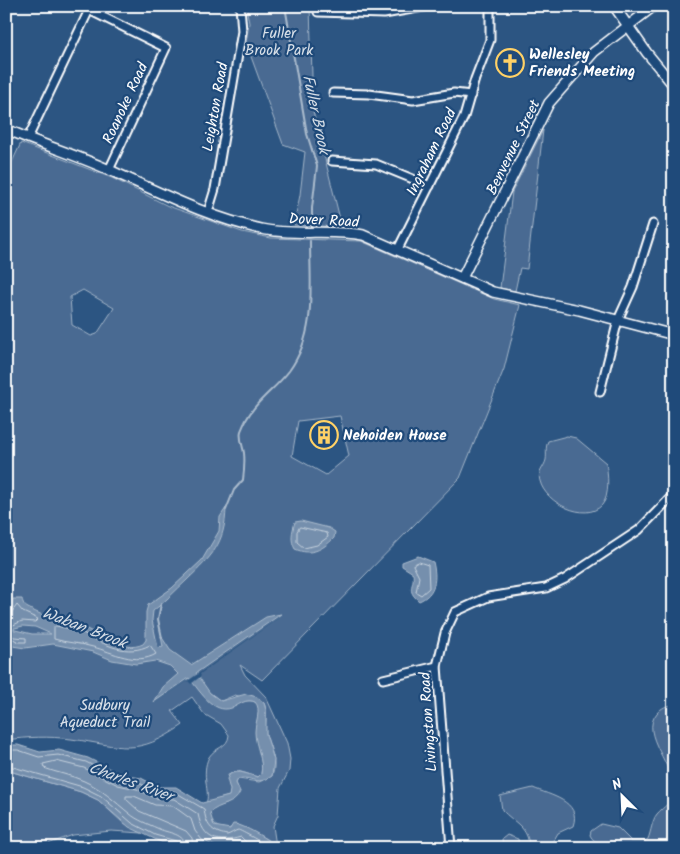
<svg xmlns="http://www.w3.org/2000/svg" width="680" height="854" viewBox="0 0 680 854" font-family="Kalam,sans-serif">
  <rect width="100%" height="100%" fill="#2c5582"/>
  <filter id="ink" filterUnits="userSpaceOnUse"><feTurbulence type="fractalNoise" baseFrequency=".02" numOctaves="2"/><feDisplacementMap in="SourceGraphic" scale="10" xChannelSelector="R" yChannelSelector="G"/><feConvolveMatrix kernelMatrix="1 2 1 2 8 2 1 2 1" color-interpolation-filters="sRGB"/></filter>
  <g filter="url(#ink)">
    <path fill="#3b618b" d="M622 6H648L632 18Z"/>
    <g fill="#486b92" stroke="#a4b5c8" fill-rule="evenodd">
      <path d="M246 6H310L313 111 342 227 294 225 300 195 305 152 283 144 246 43 249 23Z"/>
      <path d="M543 130 527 269 520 268 515 291 500 288 512 192Z"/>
      <path d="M21 143 112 178 168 206 242 232 271 238 361 241 494 299 520 305 504 369 460 478 262 680 240 665 245 675 266 697 287 743 290 759 289 771 280 788 278 815 273 826 276 846C266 837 248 830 236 824L227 830C217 828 210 824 210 812L216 807 227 804 240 792 236 783 238 779 259 782 272 776C278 761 270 749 266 734 264 723 269 713 264 703L235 695 221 701 210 693 200 691C229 729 239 690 258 704 261 714 254 724 256 735 257 748 264 761 261 774L258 777 238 771 228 775 231 793 229 796 206 803C211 793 200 774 209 757 215 747 228 748 229 735L221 724 204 714 192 697 172 711 183 725C135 758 123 746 71 739 49 736 28 737 6 740V175ZM83 290 114 308 97 334 91 336 72 325 70 297ZM340 416 349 456 326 475 292 456 298 421Z"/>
      <path d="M567 436 576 438 606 463C608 474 610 496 602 505 586 523 545 503 540 481 537 472 544 468 546 460 547 453 545 448 548 441Z"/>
      <path d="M674 705V848C656 848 597 854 590 835L591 831 601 824 618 828 631 841H645L648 839C651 832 652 820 657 814 664 806 671 804 673 793 677 766 638 735 657 713 661 708 667 705 674 705Z"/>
      <path d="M6 770 81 792 98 800 122 822 142 833 111 831 73 835 37 848H6Z"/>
      <path d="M533 788C549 795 582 801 573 826L558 833 554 840 555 848H529C529 827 514 823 502 810L500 796Z"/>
      <path d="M507 835 518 839 519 847 503 848 502 839Z"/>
    </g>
    <g fill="#748fad" stroke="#acbcce" fill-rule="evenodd">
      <path d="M226 508C225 544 212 556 187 580 175 591 166 601 153 611L152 620 158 648 163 647 161 636 170 650 191 665 266 617 281 614 196 673 210 693 221 701 246 694 257 697 264 703 266 710V734L274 760 272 776C256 787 252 775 238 779L236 783 240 792C235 806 219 803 210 813L214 826 230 829 233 824C243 824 270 840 276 848H185L163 843 129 827 98 800 81 792 6 770V745H18L40 752 59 750 88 758 122 775 141 778 158 787H176L202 803 229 796 230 790 227 779 230 774C240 769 248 775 258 777L261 774C264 760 255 746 255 732 255 722 262 709 255 702 248 699 243 702 236 706 215 718 201 692 189 678L154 702 163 687 178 674 170 666 155 661 136 664 112 660 93 652 53 644 25 648 6 645V613L13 599H22C23 603 24 606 28 608 44 617 61 621 79 626 98 632 123 654 143 644L146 640V612L148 605 172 588 202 560 219 531 220 517ZM23 626 35 627 51 634H32L11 629Z"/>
      <path d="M301 521 329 528 335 532 334 538C322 550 311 556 295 549 290 540 292 532 295 522Z"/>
      <path d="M418 556 433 562C437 578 436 594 419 601 405 589 415 587 413 573L402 566V562Z"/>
    </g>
    <path fill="#2c5582" d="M283 615 200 674 201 676 191 684 188 681 153 705Z"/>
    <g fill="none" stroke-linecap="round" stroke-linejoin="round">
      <g stroke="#c7d2de" stroke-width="1">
        <path d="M300 527 327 533 328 537 317 545 304 548 297 542V532Z"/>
        <path d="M419 562 428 565 429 588 421 595 416 592 419 577 413 565Z"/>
        <path d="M6 614 11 613 17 605 23 612 38 619 35 622 22 621 9 627V632L14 637 26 638V642H19L13 639 6 640"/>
        <path d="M56 626C65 628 75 629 83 633 105 645 127 657 150 645L156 654C136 666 113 652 93 647 80 643 67 643 54 639V628Z"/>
        <path d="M6 750H18L39 757 58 755 86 762 120 780 139 783 157 792H175L204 809C206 825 211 832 227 835 231 834 234 831 238 830 240 830 267 845 270 848"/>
        <path d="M6 765 83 787 101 796 132 823 155 835 176 841 180 848"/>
        <path d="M186 848C185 832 168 834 157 828 148 824 137 820 130 814 114 801 102 789 84 781 71 775 57 773 44 768L43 764 56 761 84 768 118 785 137 789 155 798 174 799 198 814C203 840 218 844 241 837L248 844 260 848"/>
        <path d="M193 848 192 838 186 831 139 811 126 799V796H134L155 805 173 806 191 819 195 831 202 840 219 848"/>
      </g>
      <g stroke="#acbcce" stroke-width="2">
        <path d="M285 6 307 134 317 166 312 208V227"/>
        <path d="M226 510 234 490 243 480C244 472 245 462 244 453 243 446 239 438 241 431 252 402 272 393 289 371 317 333 310 286 310 241"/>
        <path d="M161 604 158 619 162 638"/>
      </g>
      <defs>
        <g id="minor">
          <path d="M81 6 166 48 109 170"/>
          <path d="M318 12 384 14 429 6"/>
          <path d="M333 93 369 94 413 100 454 93 471 95"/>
          <path d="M28 138 89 10"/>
          <path d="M332 161 376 164 430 186"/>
          <path d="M208 212 215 189 242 31 240 6"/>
          <path d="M398 249 464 117 475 79 490 40V6"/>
          <path d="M600 392 618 320 633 287 653 224"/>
          <path d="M383 679 437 666"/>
          <path d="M451 848 437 666 445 633 455 612 488 597 546 588 565 579 639 530 674 494"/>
        </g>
        <g id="tertiary">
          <path d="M614 6 647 53 674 86"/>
          <path d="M6 129C42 145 80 156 116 173 163 194 210 218 261 229 295 236 330 229 363 235L493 292 579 310 674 335"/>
          <path d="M462 278 549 103 594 52 654 6"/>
        </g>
      </defs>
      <use href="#minor" stroke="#fff" stroke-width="11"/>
      <use href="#tertiary" stroke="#fff" stroke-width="12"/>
      <use href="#minor" stroke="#1f4a7a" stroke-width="7"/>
      <use href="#tertiary" stroke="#1f4a7a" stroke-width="9"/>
    </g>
  </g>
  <defs>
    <symbol id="church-ring" viewBox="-11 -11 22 22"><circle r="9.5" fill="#1f4a7a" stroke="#ffd166" stroke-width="1.5"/><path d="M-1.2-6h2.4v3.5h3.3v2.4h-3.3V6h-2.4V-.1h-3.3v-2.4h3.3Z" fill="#ffd166"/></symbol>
    <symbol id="building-ring" viewBox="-11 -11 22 22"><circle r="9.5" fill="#1f4a7a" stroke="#ffd166" stroke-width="1.5"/><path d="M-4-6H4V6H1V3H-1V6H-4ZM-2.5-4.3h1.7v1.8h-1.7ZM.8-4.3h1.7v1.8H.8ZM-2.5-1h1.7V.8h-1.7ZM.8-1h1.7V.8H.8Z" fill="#ffd166"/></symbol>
  </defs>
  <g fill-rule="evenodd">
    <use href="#church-ring" x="494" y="47" width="32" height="32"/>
    <use href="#building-ring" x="308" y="419" width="32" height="32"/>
  </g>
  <g text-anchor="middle" stroke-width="4.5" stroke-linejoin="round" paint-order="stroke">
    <g font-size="15" fill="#dae1e9" stroke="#1f4a7a">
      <text x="279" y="38">Fuller<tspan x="279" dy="17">Brook Park</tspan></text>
      <text x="105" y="710">Sudbury<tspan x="105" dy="17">Aqueduct Trail</tspan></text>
    </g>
    <g font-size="15" font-weight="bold" fill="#fff" stroke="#1f4a7a" text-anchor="start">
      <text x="529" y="59">Wellesley<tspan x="529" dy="17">Friends Meeting</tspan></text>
      <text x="343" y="440">Nehoiden House</text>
    </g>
    <g font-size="15" fill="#fff" stroke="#1f4a7a">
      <text transform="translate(125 103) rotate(-65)" y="5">Roanoke Road</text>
      <text transform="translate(215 107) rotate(-80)" y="5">Leighton Road</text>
      <text transform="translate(513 147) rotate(-64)" y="5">Benvenue Street</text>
      <text transform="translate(431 152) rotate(-64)" y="5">Ingraham Road</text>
      <text transform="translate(324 220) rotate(3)" y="5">Dover Road</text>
      <text transform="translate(428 722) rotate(-94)" y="5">Livingston Road</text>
    </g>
    <g font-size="16" font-style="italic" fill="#d5dde6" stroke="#1f4a7a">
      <text transform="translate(317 114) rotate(78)" y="6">Fuller Brook</text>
      <text transform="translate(85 627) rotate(21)" y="6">Waban Brook</text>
      <text transform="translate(131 781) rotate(20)" y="6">Charles River</text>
    </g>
  </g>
  <rect width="680" height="854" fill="none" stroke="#1f4a7a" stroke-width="25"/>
  <rect x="12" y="12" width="655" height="829" fill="none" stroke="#fff" stroke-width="2" filter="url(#ink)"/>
  <g transform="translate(622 796) rotate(336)" stroke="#1f4a7a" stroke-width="4" paint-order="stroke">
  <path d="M0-4L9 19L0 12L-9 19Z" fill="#ffffff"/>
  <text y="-8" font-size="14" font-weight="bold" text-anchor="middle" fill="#ffffff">N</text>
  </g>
</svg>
